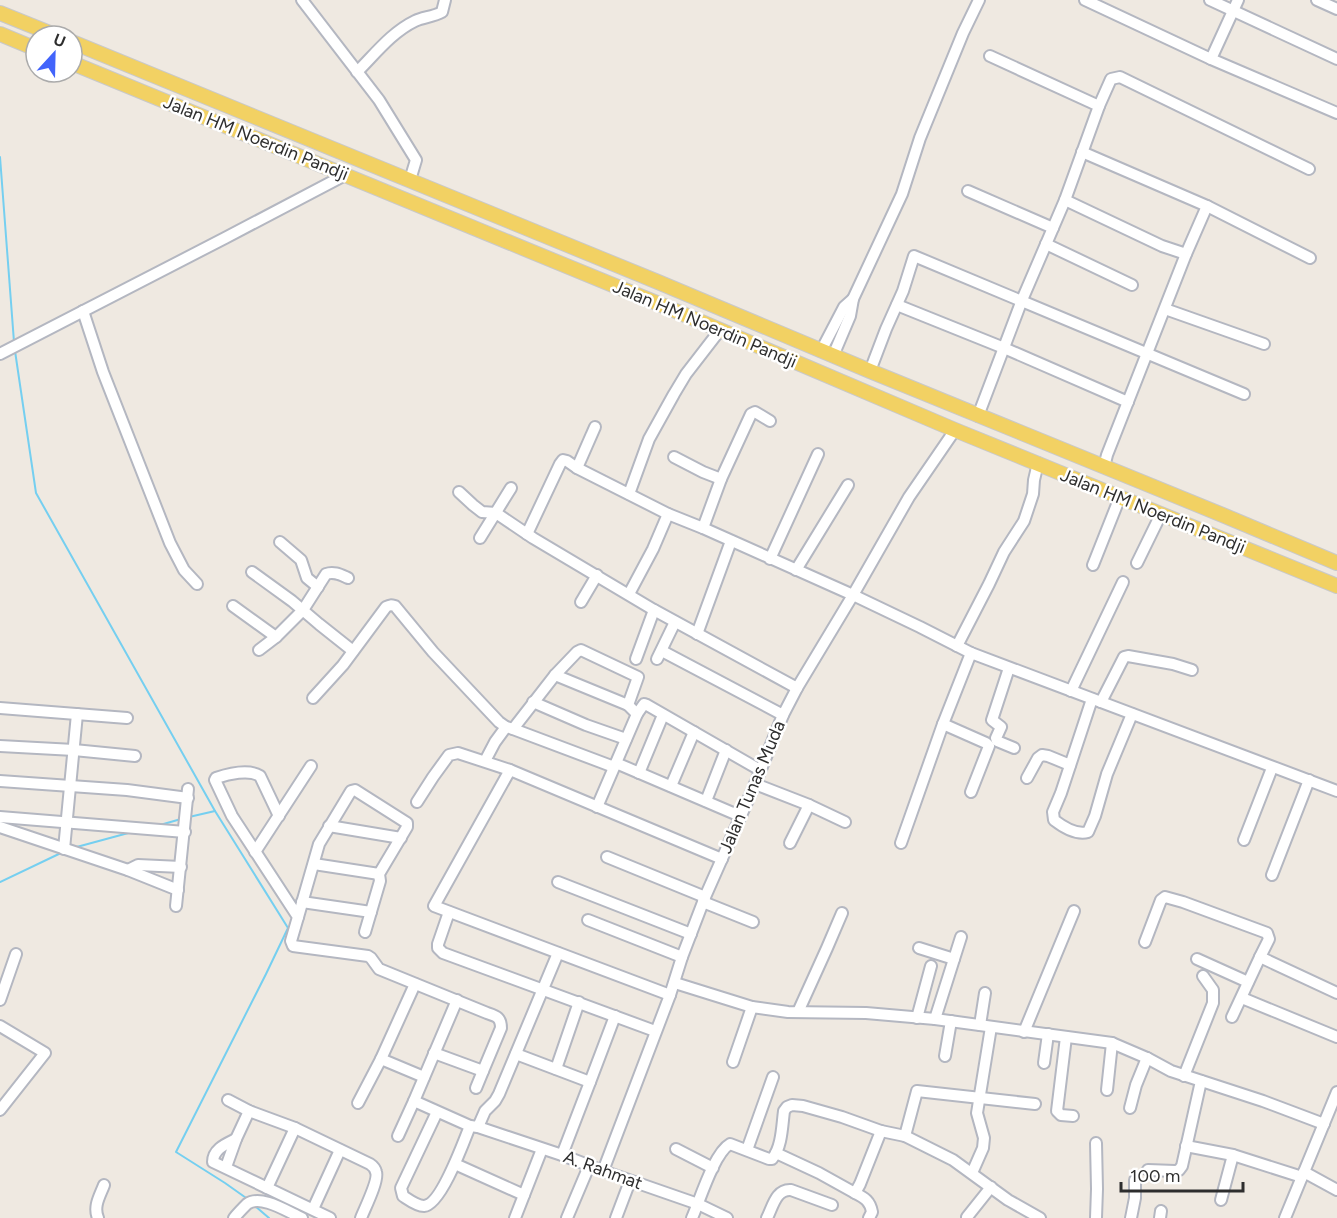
<svg xmlns="http://www.w3.org/2000/svg" width="1337" height="1218" viewBox="0 0 1337 1218" font-family="Figtree,sans-serif">
  <rect width="100%" height="100%" fill="#efe9e1"/>
  <g fill="none" stroke-linecap="round" stroke-linejoin="round">
    <g stroke="#75cff0" stroke-width="2">
      <path d="M0 157 14 342"/>
      <path d="M15 351 36 493 215 811 288 928 266 974 176 1152 225 1183 249 1200"/>
      <path d="M189 817 215 811"/>
      <path d="M160 825 181 819"/>
      <path d="M73 848 132 832"/>
      <path d="M0 882 63 852"/>
      <path d="M255 1206 269 1218"/>
    </g>
    <defs>
      <g id="minor">
        <path d="M302 0 379 100 416 160 410 180"/>
        <path d="M1085 0 1211 59 1337 113"/>
        <path d="M1210 0 1337 59"/>
        <path d="M1317 0 1337 9"/>
        <path d="M1211 59 1238 0"/>
        <path d="M357 72C375 54 392 32 415 21 423 17 433 17 442 12L445 0"/>
        <path d="M1099 106 1111 79 1120 77 1309 169"/>
        <path d="M1082 152 1207 206 1310 258"/>
        <path d="M968 191 1053 228"/>
        <path d="M1065 200 1162 246 1186 254"/>
        <path d="M1046 244 1132 285"/>
        <path d="M897 305 1004 348 1128 402"/>
        <path d="M1165 309 1264 344"/>
        <path d="M83 311 103 372 170 543 184 570 197 584"/>
        <path d="M821 351 844 307 853 299"/>
        <path d="M0 354 225 238 345 175"/>
        <path d="M833 356 850 316 853 299 902 194 920 138 963 33 979 0"/>
        <path d="M870 371 886 329 903 291 914 256 1244 394"/>
        <path d="M978 416 1022 300 1065 200 1099 106 990 56"/>
        <path d="M674 457 703 472 721 479"/>
        <path d="M1104 467 1107 455 1186 254 1207 206"/>
        <path d="M577 468 595 427"/>
        <path d="M459 492 473 505 482 512 496 513 533 538 654 610 797 688"/>
        <path d="M629 494 649 439 674 394 686 374 720 330"/>
        <path d="M703 528 721 479 751 414 755 412 770 421"/>
        <path d="M527 534 560 464 563 460 567 461 577 468 668 514 703 528 853 595 920 627 971 653 1337 791"/>
        <path d="M480 538 511 488"/>
        <path d="M280 542 301 560 307 578 318 587"/>
        <path d="M770 559 818 454"/>
        <path d="M1137 563 1161 514"/>
        <path d="M1093 565 1120 497"/>
        <path d="M796 570 848 485"/>
        <path d="M252 572 292 601 319 624 353 651"/>
        <path d="M629 594 653 549 668 514"/>
        <path d="M581 602 597 575"/>
        <path d="M233 606 276 637"/>
        <path d="M697 634 731 541"/>
        <path d="M957 646 989 584 1004 552 1024 521 1033 494 1034 480 1038 463"/>
        <path d="M259 650 276 637 303 610 326 574C334 571 341 575 348 578"/>
        <path d="M662 651 783 715"/>
        <path d="M636 659 654 610"/>
        <path d="M657 659 675 622"/>
        <path d="M1009 668 992 720 1001 727 996 738 997 741 1014 748"/>
        <path d="M555 675 628 705 637 714 597 807"/>
        <path d="M1071 691 1123 582"/>
        <path d="M313 698 343 665 386 607C390 605 391 605 395 606L433 652 499 722 506 727"/>
        <path d="M1092 699 1061 793 1053 812 1054 820C1063 827 1077 835 1088 832L1095 816 1107 774 1132 714"/>
        <path d="M533 702 586 725 626 739"/>
        <path d="M1101 702 1124 657 1128 656 1173 664 1192 670"/>
        <path d="M0 708 127 718"/>
        <path d="M637 714 644 704 647 705 760 770"/>
        <path d="M943 724 986 743 989 746 971 792"/>
        <path d="M513 729 555 675 577 652 581 650 638 677 628 705"/>
        <path d="M0 746 74 750 135 756"/>
        <path d="M485 761 495 742 506 727 513 729 614 767"/>
        <path d="M616 763 740 816"/>
        <path d="M510 770 434 906 670 995"/>
        <path d="M639 773 663 715"/>
        <path d="M1027 778 1038 758 1042 755 1048 756 1070 765"/>
        <path d="M0 781 127 790 188 798"/>
        <path d="M755 784 809 805 845 822"/>
        <path d="M671 786 694 732"/>
        <path d="M706 801 726 750"/>
        <path d="M417 802 433 777 449 755 458 753 510 770 722 859"/>
        <path d="M279 816 260 776C249 769 228 774 216 778L215 780 232 816 298 917 291 941 293 946 368 956 371 958 379 969 487 1013C496 1016 501 1017 501 1028L483 1071 434 1053"/>
        <path d="M0 817 185 832"/>
        <path d="M329 826 401 838"/>
        <path d="M0 827 128 870 178 890"/>
        <path d="M1244 840 1272 768"/>
        <path d="M790 843 809 805"/>
        <path d="M901 843 943 724 971 653"/>
        <path d="M64 849 77 714"/>
        <path d="M255 852 311 766"/>
        <path d="M607 857 705 897"/>
        <path d="M314 864 379 874"/>
        <path d="M128 870 138 865 181 867"/>
        <path d="M1272 875 1309 780"/>
        <path d="M558 882 691 934"/>
        <path d="M302 902 371 912"/>
        <path d="M703 902 753 922"/>
        <path d="M176 906 188 789"/>
        <path d="M449 912 438 944V948L443 953 655 1031"/>
        <path d="M298 917 319 844 351 791 355 790 407 823V827L379 874 380 881 365 932"/>
        <path d="M588 920 682 957"/>
        <path d="M1145 942 1161 900 1165 897 1183 902 1267 933 1269 939 1260 957 1337 993"/>
        <path d="M919 948 954 959"/>
        <path d="M1197 959 1248 982"/>
        <path d="M675 983 752 1007 788 1012 866 1013 935 1019 1112 1043 1147 1058 1171 1071 1263 1101 1324 1124"/>
        <path d="M1242 998 1337 1037"/>
        <path d="M0 1000 16 954"/>
        <path d="M457 1000 414 1101 470 1126 478 1127 562 1155 603 1171 698 1204 727 1218"/>
        <path d="M798 1012 827 948 842 913"/>
        <path d="M1232 1017 1260 957"/>
        <path d="M917 1018 931 966"/>
        <path d="M935 1019 961 937"/>
        <path d="M980 1025 985 993"/>
        <path d="M0 1026 45 1053 0 1110"/>
        <path d="M1024 1032 1074 911"/>
        <path d="M1066 1037 1057 1111 1061 1115 1073 1116"/>
        <path d="M516 1054 590 1082 615 1016"/>
        <path d="M945 1056 951 1021"/>
        <path d="M381 1059 415 984"/>
        <path d="M733 1062 752 1007"/>
        <path d="M1044 1063 1048 1034"/>
        <path d="M556 1069 579 1002"/>
        <path d="M1184 1076 1213 1003V990L1203 976"/>
        <path d="M476 1088 483 1071"/>
        <path d="M1107 1090 1112 1043"/>
        <path d="M228 1100 249 1111 295 1128 370 1164C373 1166 375 1168 376 1172 379 1180 365 1208 361 1218"/>
        <path d="M358 1103 381 1059 424 1077"/>
        <path d="M1130 1108 1136 1085 1147 1058"/>
        <path d="M437 1112 401 1188 403 1196C409 1200 417 1206 424 1206 441 1205 464 1141 470 1126"/>
        <path d="M478 1127 485 1111 495 1101 499 1094 558 953"/>
        <path d="M398 1136 414 1101"/>
        <path d="M905 1136 917 1091 1035 1104"/>
        <path d="M236 1139C226 1144 213 1149 213 1162L330 1218"/>
        <path d="M1186 1146 1233 1155 1302 1177"/>
        <path d="M676 1149 713 1168"/>
        <path d="M747 1150 773 1077"/>
        <path d="M776 1153 819 1173 855 1193"/>
        <path d="M562 1155 590 1082"/>
        <path d="M455 1164 524 1195"/>
        <path d="M226 1167 236 1139 249 1111"/>
        <path d="M1148 1170 1175 1171 1179 1170 1182 1166 1201 1081"/>
        <path d="M603 1171 670 995 682 957 705 897 755 784 783 715 797 688 853 595 909 497 955 430"/>
        <path d="M1304 1172 1337 1190"/>
        <path d="M972 1173 983 1148 984 1138 977 1113 991 1027"/>
        <path d="M267 1188 295 1128"/>
        <path d="M1221 1200 1233 1155"/>
        <path d="M313 1209 340 1150"/>
        <path d="M967 1217 991 1187"/>
        <path d="M98 1218C93 1206 100 1196 104 1185"/>
        <path d="M234 1218C238 1213 243 1208 247 1204 261 1194 288 1212 302 1218"/>
        <path d="M515 1218 542 1149"/>
        <path d="M567 1218 589 1166"/>
        <path d="M616 1218 630 1181"/>
        <path d="M692 1218C700 1200 714 1153 730 1144L769 1159H772C782 1147 782 1126 784 1111L787 1107 792 1105 803 1106 842 1117 881 1131 905 1136 953 1160 1008 1200 1040 1218"/>
        <path d="M767 1218C773 1206 776 1189 791 1190L832 1205"/>
        <path d="M869 1218 872 1212C870 1201 865 1198 855 1193L860 1184 881 1131"/>
        <path d="M1096 1218 1097 1189 1096 1143"/>
        <path d="M1131 1218 1135 1198V1180"/>
        <path d="M1160 1218 1161 1211"/>
        <path d="M1285 1218 1337 1092"/>
      </g>
      <g id="major">
        <path d="M0 13 57 36"/>
        <path d="M0 34 36 49"/>
        <path d="M72 42 658 282 870 371 1225 516 1337 563"/>
        <path d="M72 63 664 306 955 430 1337 586"/>
      </g>
    </defs>
    <use href="#minor" stroke="#b4b7c1" stroke-width="14"/>
    <use href="#major" stroke="#c9c9c9" stroke-width="16"/>
    <use href="#minor" stroke="#fff" stroke-width="10"/>
    <use href="#major" stroke="#f2d163" stroke-width="14"/>
  </g>
  <g text-anchor="middle" stroke-width="5" stroke-linejoin="round" paint-order="stroke">
    <g font-size="18" fill="#2e2e2e" stroke="#fff">
      <text transform="translate(256 138) rotate(22)" y="6">Jalan HM Noerdin Pandji</text>
      <text transform="translate(705 324) rotate(23)" y="6">Jalan HM Noerdin Pandji</text>
      <text transform="translate(1153 511) rotate(22)" y="6">Jalan HM Noerdin Pandji</text>
      <text transform="translate(752 787) rotate(-67)" y="6">Jalan Tunas Muda</text>
      <text transform="translate(603 1170) rotate(20)" y="6">A. Rahmat</text>
    </g>
  </g>
  <g transform="translate(54 54) rotate(22)"><circle r="28" fill="#ffffff" stroke="#ababab" stroke-width="1.5"/>
  <path d="M0-4.5L10 22L0 15L-10 22Z" fill="#4264fb"/>
  <text y="-9" font-size="16" font-weight="bold" text-anchor="middle" fill="#2e2e2e">U</text>
  </g>
  <path d="M1121 1182v9h122v-9" fill="none" stroke="#2e2e2e" stroke-width="3"/>
  <text x="1130" y="1182" font-size="18" fill="#2e2e2e" stroke="#ffffff" stroke-width="4.5" paint-order="stroke">100 m</text>
</svg>
